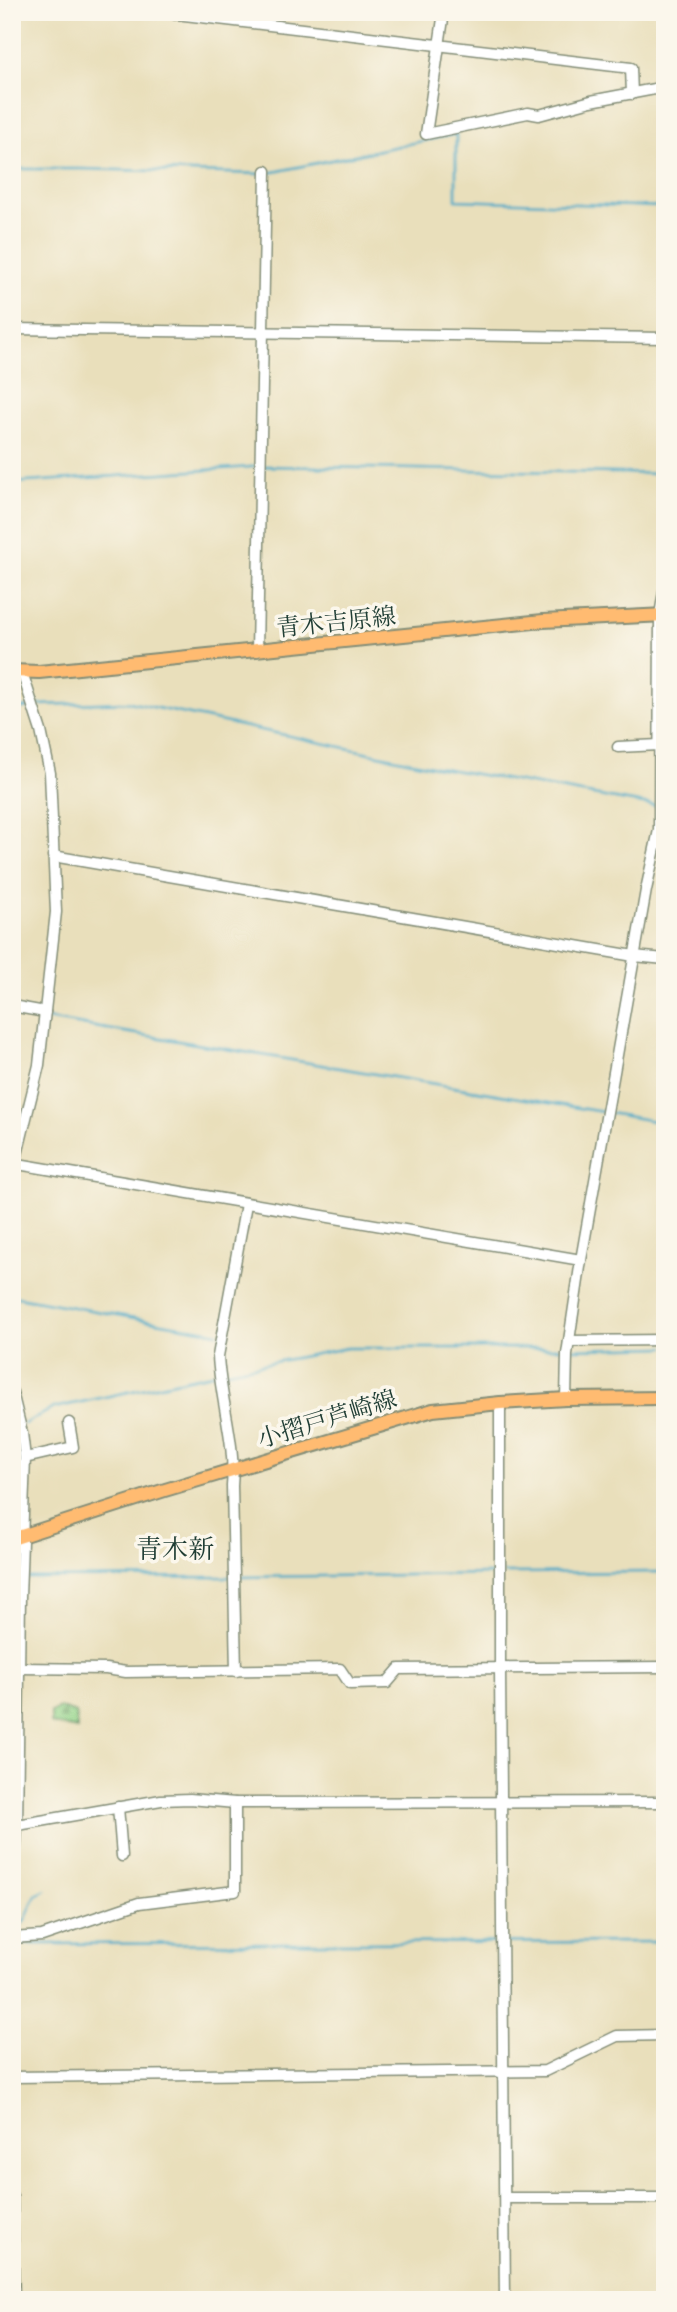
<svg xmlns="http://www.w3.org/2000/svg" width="677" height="2312" viewBox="0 0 677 2312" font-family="'IM FELL DW Pica','Noto Serif JP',serif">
  <defs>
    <pattern id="cemetery-stones" width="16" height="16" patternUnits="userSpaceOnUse" patternTransform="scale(1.75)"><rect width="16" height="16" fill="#95d58b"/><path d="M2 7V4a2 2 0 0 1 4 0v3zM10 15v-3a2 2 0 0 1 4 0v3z" fill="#79ae72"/></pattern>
  </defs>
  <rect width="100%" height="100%" fill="#fbf7ec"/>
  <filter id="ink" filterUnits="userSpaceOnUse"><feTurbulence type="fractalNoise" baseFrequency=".0143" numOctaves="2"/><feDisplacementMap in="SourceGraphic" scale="14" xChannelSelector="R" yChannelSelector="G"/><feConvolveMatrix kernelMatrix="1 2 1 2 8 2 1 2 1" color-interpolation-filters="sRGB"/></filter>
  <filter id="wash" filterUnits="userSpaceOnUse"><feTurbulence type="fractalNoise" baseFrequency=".00686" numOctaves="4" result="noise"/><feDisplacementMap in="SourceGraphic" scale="28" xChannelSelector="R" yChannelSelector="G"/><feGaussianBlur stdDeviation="1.57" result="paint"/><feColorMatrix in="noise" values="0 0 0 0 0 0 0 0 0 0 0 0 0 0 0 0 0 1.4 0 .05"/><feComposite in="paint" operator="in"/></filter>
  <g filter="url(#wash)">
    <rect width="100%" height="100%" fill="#e9dfbb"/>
    <path fill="url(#cemetery-stones)" stroke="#5a8960" stroke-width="2" d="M59 1708 76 1713 77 1729 51 1724V1712Z"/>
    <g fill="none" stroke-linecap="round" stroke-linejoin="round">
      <g stroke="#48a9c7" stroke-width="2.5">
        <path d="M12 169H81L263 174"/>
        <path d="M269 173 456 134V200L665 207"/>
        <path d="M12 483 266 466 665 474"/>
        <path d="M12 710 39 705 129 702 436 767 655 806"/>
        <path d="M12 1013 40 1018"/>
        <path d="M47 1019 603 1112"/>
        <path d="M609 1113 665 1123"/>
        <path d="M12 1296 218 1333"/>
        <path d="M570 1349 665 1347"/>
        <path d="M222 1372 347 1348H563"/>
        <path d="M24 1424 54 1408 216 1373"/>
        <path d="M504 1573 665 1572"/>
        <path d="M238 1577 497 1574"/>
        <path d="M24 1578 231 1577"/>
        <path d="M16 1932 26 1918 36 1895 46 1890"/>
        <path d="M14 1944 665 1942"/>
      </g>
    </g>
  </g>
  <g filter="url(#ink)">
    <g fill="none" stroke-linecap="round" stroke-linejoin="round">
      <defs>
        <g id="minor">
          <path d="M159 12 631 68 632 94"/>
          <path d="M444 12 426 134 528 113 539 115 591 101 665 87"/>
          <path d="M12 329 665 338"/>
          <path d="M257 651 266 171"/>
          <path d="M618 747 659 745"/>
          <path d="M53 856 634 956 665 959"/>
          <path d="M12 1006 45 1012"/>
          <path d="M12 1163 581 1260"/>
          <path d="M12 1175 39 1065 56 912 50 773 41 731 22 672"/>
          <path d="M569 1341 665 1340"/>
          <path d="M12 1392 22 1433 25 1458 20 1597 17 1825 12 1907"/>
          <path d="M566 1399 567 1354 581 1260 646 890 659 830 660 615 665 586"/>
          <path d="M500 1403V1669L505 2300"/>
          <path d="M25 1458 73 1447 69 1423"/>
          <path d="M19 1668 106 1669 126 1672 340 1669 350 1684 387 1683 399 1669 665 1667"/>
          <path d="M236 1671 232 1486C236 1443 220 1399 218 1356L246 1204"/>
          <path d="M118 1807 122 1856"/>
          <path d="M12 1826 161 1800 190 1799 235 1803 665 1802"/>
          <path d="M12 1938 42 1936 139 1903 235 1891V1803"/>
          <path d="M12 2077 545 2071 617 2036 665 2035"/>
          <path d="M12 2196 14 2300"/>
          <path d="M506 2198H665"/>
        </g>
        <g id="major">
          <path d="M12 671 39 672 543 621 665 615"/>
          <path d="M12 1539 165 1490 433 1410 500 1403 566 1399 665 1398"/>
        </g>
      </defs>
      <use href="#minor" stroke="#848e78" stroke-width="13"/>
      <use href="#major" stroke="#848e78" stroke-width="16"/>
      <use href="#minor" stroke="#fff" stroke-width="10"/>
      <use href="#major" stroke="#ffbb71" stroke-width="12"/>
    </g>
  </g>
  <g text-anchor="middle" stroke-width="7" stroke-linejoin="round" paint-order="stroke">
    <g font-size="24" fill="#1f3d34" stroke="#fbf7ec">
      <text transform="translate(336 622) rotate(-6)" y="8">青木吉原線</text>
      <text transform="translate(327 1419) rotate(-17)" y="8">小摺戸芦崎線</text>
    </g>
    <g font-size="26" fill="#1f3d34" stroke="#fbf7ec">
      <text x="175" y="1558">青木新</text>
    </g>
  </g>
  <rect width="677" height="2312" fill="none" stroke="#fbf7ec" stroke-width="42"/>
</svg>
